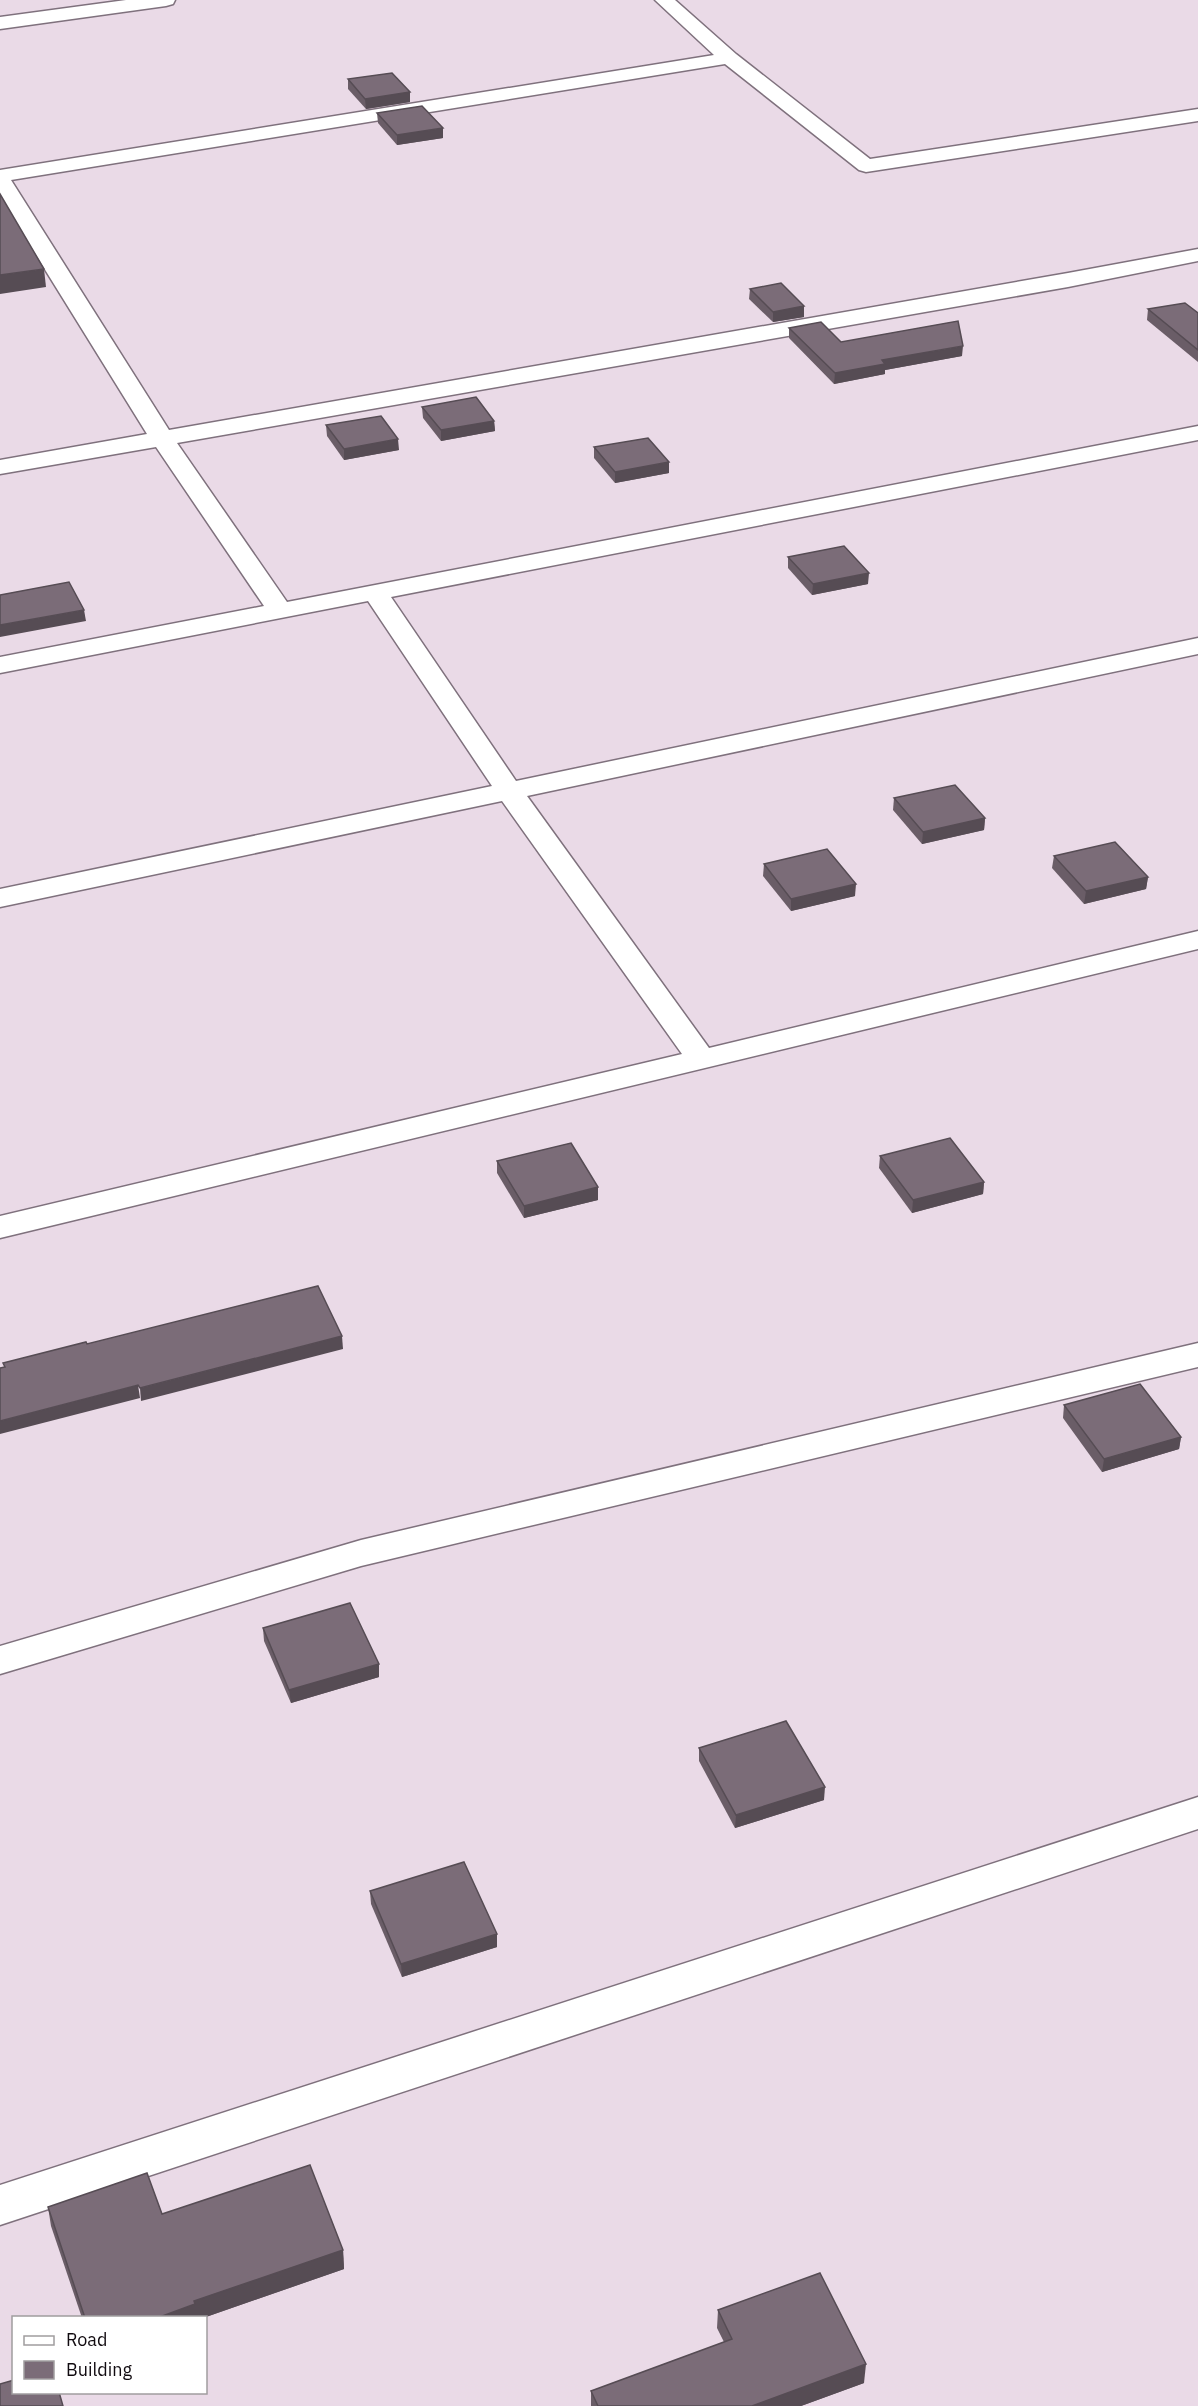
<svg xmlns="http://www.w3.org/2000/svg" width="1198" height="2406" viewBox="0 0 1198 2406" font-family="'IBM Plex Sans',sans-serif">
  <rect width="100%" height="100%" fill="#eadae7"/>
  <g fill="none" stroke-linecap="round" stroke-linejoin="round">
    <defs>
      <g id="minor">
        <path d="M126 0H175L173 4 166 6 0 29V17Z"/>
        <path d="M655 0H675L736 54 870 159 1198 109V121L866 172 859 170 725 64 11 180 169 430 1068 273 1198 249V261L1068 287 177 443 287 602 1198 426V440L391 597 516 781 1198 638V654L527 796 709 1048 1198 931V949L0 1238V1216L682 1054 502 801 0 907V889L492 786 368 601 0 673V657L264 606 156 447 0 474V460L147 434 0 197V170L714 55Z"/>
        <path d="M1198 1343V1367L361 1566 0 1674V1646L361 1540Z"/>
        <path d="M1198 1797V1829L0 2225V2185Z"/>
      </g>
    </defs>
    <use href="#minor" stroke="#7f717d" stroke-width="3"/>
    <use href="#minor" fill="#fff" fill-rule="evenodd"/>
  </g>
  <g fill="#6a5d67">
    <path d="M348 79 410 92V102L366 109 348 89Z"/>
    <path d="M377 113 443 138 397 145 378 123Z"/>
    <path d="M750 289 804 306V317L773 322 749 299Z"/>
    <path d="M1148 309 1198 313V362L1147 320Z"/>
    <path d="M789 328 841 342 962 356 885 370V374L834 384 789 338Z"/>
    <path d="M422 407 494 421 495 431 441 441 423 418Z"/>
    <path d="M326 425 399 450 344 460 327 436Z"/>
    <path d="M594 447 669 473 615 483 594 458Z"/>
    <path d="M788 557 868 584 812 595 788 568Z"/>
    <path d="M894 798 985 818 984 830 922 844 893 810Z"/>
    <path d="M1054 856 1148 877 1146 889 1084 904 1052 868Z"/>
    <path d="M764 864 855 896 791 911 763 876Z"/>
    <path d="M880 1156 984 1182 983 1194 912 1213 879 1168Z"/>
    <path d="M497 1161 598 1200 524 1218 497 1173Z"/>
    <path d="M1064 1405 1181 1437 1179 1449 1102 1472 1063 1418Z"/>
    <path d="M263 1628 379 1677 291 1703 264 1641Z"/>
    <path d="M699 1748 824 1800 735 1828 699 1761Z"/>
    <path d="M370 1891 497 1934V1947L402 1977 371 1904Z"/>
    <path d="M48 2207 162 2214 343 2250 344 2269 203 2318H82L51 2226Z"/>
    <path d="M718 2310 864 2383 801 2406H591V2391L724 2342 717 2328Z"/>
  </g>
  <g fill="#564c54">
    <path d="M410 92V102L366 109 365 99Z"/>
    <path d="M443 128V138L397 145V135Z"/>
    <path d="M44 269 46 287 0 294V275Z"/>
    <path d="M804 306V317L773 322V312Z"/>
    <path d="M963 346 962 356 885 370V374L834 384 835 373 882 360Z"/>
    <path d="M494 421 495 431 441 441V430Z"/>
    <path d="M398 439 399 450 344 460V449Z"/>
    <path d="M669 462V473L615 483V472Z"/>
    <path d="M869 573 868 584 812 595 813 584Z"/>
    <path d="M84 610 86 621 0 637V625Z"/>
    <path d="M985 818 984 830 922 844 923 832Z"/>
    <path d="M1148 877 1146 889 1084 904 1086 891Z"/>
    <path d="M856 884 855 896 791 911V899Z"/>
    <path d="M984 1182 983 1194 912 1213 913 1200Z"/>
    <path d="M598 1187V1200L524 1218V1206Z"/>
    <path d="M342 1336 343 1349 141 1401 140 1388Z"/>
    <path d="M138 1385 140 1398 0 1434V1421Z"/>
    <path d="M1181 1437 1179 1449 1102 1472 1104 1459Z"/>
    <path d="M379 1664V1677L291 1703 289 1690Z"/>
    <path d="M825 1787 824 1800 735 1828 736 1815Z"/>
    <path d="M497 1934V1947L402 1977 401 1964Z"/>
    <path d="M343 2250 344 2269 203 2318H157L194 2301Z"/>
    <path d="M866 2364 864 2383 801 2406H752Z"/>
  </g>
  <g fill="#7b6c78" stroke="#564c54" stroke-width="1.5">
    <path d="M392 73 410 92 365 99 348 79Z"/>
    <path d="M422 106 443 128 397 135 377 113Z"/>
    <path d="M0 194 44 269 0 275Z"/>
    <path d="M781 283 804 306 773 312 750 289Z"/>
    <path d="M1185 303 1198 313V350L1148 309Z"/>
    <path d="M958 321 963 346 882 360 885 364 835 373 789 328 821 322 841 342Z"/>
    <path d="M476 397 494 421 441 430 422 407Z"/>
    <path d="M381 416 398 439 344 449 326 425Z"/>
    <path d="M648 438 669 462 615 472 594 447Z"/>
    <path d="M844 546 869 573 813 584 788 557Z"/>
    <path d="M69 582 84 610 0 625V595Z"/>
    <path d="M955 785 985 818 923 832 894 798Z"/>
    <path d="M1115 842 1148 877 1086 891 1054 856Z"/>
    <path d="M827 849 856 884 791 899 764 864Z"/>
    <path d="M950 1138 984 1182 913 1200 880 1156Z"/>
    <path d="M571 1143 598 1187 524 1206 497 1161Z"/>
    <path d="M318 1286 342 1336 140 1388 138 1385 0 1421V1368L5 1367 3 1363 86 1342 87 1344Z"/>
    <path d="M1140 1384 1181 1437 1104 1459 1064 1405Z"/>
    <path d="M350 1603 379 1664 289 1690 263 1628Z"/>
    <path d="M786 1721 825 1787 736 1815 699 1748Z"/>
    <path d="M464 1862 497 1934 401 1964 370 1891Z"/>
    <path d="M310 2165 343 2250 194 2301 195 2304 157 2318H85L48 2207 147 2173 162 2214Z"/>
    <path d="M820 2273 866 2364 752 2406H598L591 2391 732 2339 718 2310Z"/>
    <path d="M14 2380V2392H59L63 2406H0V2384Z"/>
  </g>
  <rect x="12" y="2316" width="195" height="78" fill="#ffffff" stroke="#a09d9f" stroke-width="1.5"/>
  <rect x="24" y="2336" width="30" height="9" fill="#ffffff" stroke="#a09d9f" stroke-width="1.5"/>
  <text x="66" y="2346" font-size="18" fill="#110b10">Road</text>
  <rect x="24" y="2361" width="30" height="18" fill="#7b6c78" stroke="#a09d9f" stroke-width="1.5"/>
  <text x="66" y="2376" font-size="18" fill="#110b10">Building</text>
</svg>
